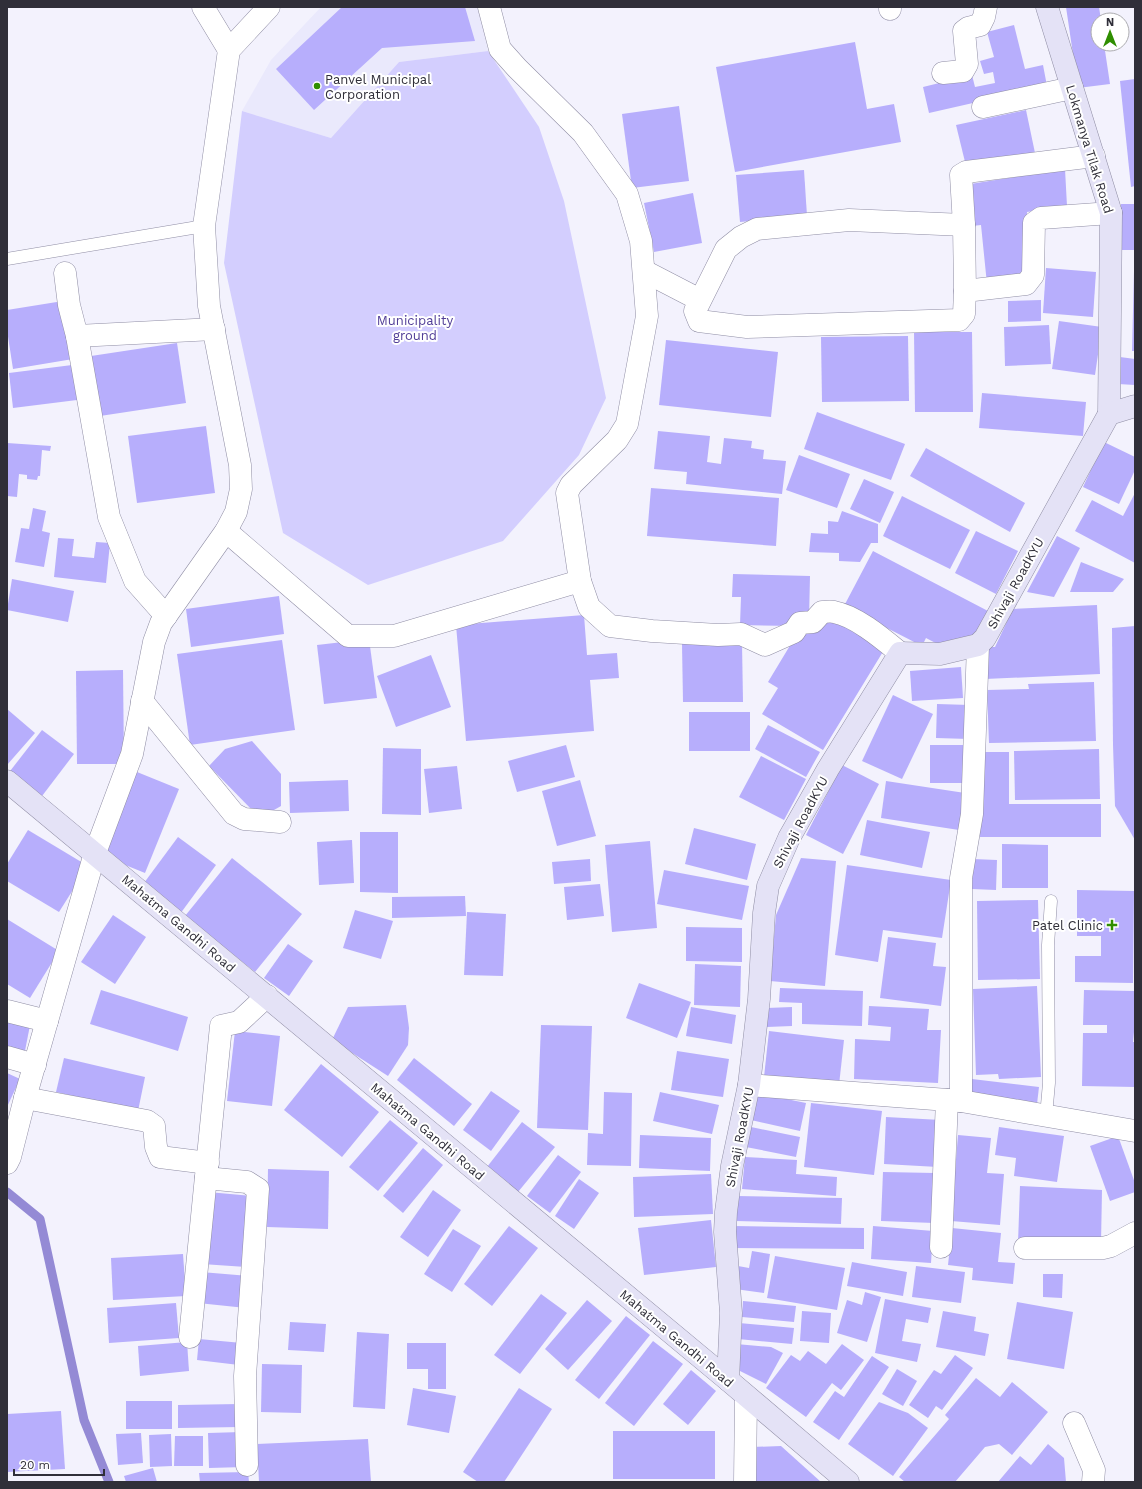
<svg xmlns="http://www.w3.org/2000/svg" width="1142" height="1489" viewBox="0 0 1142 1489" font-family="'Work Sans',sans-serif">
  <rect width="100%" height="100%" fill="#f3f2fd"/>
  <path fill="#eae9fc" d="M321 7H478L488 51 399 62 331 138 242 111 271 60Z"/>
  <path fill="#d3cefe" d="M488 51 539 127 564 201 606 398 579 455 503 541 368 585 283 533 224 263 242 111 331 138 399 62Z"/>
  <g fill="none" stroke-linecap="round" stroke-linejoin="round">
    <path stroke="#948ad5" stroke-width="9" d="M7 1192 40 1219 84 1420 109 1482"/>
  </g>
  <g fill="#b7aefc">
    <path d="M342 7H465L475 41 382 48 314 110 276 69Z"/>
    <path d="M1066 7H1099L1101 20H1098V44H1104L1110 84 1078 88Z"/>
    <path d="M1014 25 1025 69 1043 65 1047 86 929 113 923 87 972 75 975 87 995 83 993 72 984 74 980 61 994 57 987 32Z"/>
    <path d="M855 42 867 109 894 104 901 142 735 172 716 67Z"/>
    <path d="M1135 79V186L1131 187 1120 81Z"/>
    <path d="M679 106 689 181 632 188 622 114Z"/>
    <path d="M1026 110 1035 153 966 166 956 125Z"/>
    <path d="M1065 169 1067 206 1027 212 1026 273 987 284 981 225 972 226 964 185Z"/>
    <path d="M804 170 807 216 740 222 736 175Z"/>
    <path d="M693 193 702 243 654 252 644 203Z"/>
    <rect x="1121" y="204" width="14" height="46"/>
    <path d="M1046 268 1096 272 1093 317 1043 313Z"/>
    <path d="M1134 271H1135V351H1132Z"/>
    <path d="M1041 300V321L1008 322V301Z"/>
    <path d="M63 301 73 359 13 369 7 330V310Z"/>
    <path d="M1059 321 1102 327 1095 375 1052 369Z"/>
    <path d="M1049 325 1051 364 1005 366 1004 327Z"/>
    <path d="M914 332H972L973 412H915Z"/>
    <path d="M908 336 909 401 822 402 821 337Z"/>
    <path d="M666 340 778 352 771 417 659 405Z"/>
    <path d="M177 343 186 403 100 416 91 356Z"/>
    <path d="M1120 357 1135 359V385L1118 384Z"/>
    <path d="M80 364 85 399 13 408 9 373Z"/>
    <path d="M982 393 1086 402 1083 436 979 428Z"/>
    <path d="M817 412 905 444 891 480 804 449Z"/>
    <path d="M206 426 215 493 137 503 128 436Z"/>
    <path d="M658 431 710 436 707 462 721 464 724 438 752 441 751 448 764 450 763 459 786 461 782 494 686 484 687 472 654 469Z"/>
    <path d="M1104 442 1135 457V470L1119 504 1083 487Z"/>
    <path d="M7 443 51 446 50 451 42 450 40 476H38L37 480 27 479V475L19 474 17 497 7 496Z"/>
    <path d="M926 448 1025 503 1010 532 910 476Z"/>
    <path d="M799 455 850 474 837 508 786 490Z"/>
    <path d="M864 479 894 492 880 523 850 509Z"/>
    <path d="M651 488 779 498 776 546 647 536Z"/>
    <path d="M1135 493V563L1075 531 1092 500 1123 516Z"/>
    <path d="M902 496 970 530 950 569 883 536Z"/>
    <path d="M33 508 46 511 42 531 50 533 44 567 15 562 21 528 29 529Z"/>
    <path d="M842 511 878 524V543H871L860 562 839 561V553L809 552 811 533 828 534V521L838 522Z"/>
    <path d="M976 531 1018 551 996 594 955 573Z"/>
    <path d="M1057 536 1080 548 1054 597 1027 592Z"/>
    <path d="M58 538 74 539 72 556 94 558 96 542 110 543 106 583 54 577Z"/>
    <path d="M873 551 988 611 975 636 947 649 926 638 922 646 844 606Z"/>
    <path d="M1081 562 1124 579 1113 592H1070Z"/>
    <path d="M733 574 810 576 809 619 794 626 740 625 741 597H732Z"/>
    <path d="M12 579 74 591 68 622 7 610Z"/>
    <path d="M279 596 284 634 191 647 186 609Z"/>
    <path d="M1097 605 1100 674 985 679 984 647H995L1013 609Z"/>
    <path d="M584 615 587 655 617 653 619 678 590 680 594 731 466 741 456 625Z"/>
    <path d="M826 616 884 650 823 750 762 714 778 688 768 682 803 624 817 632Z"/>
    <path d="M1135 626V840L1115 806 1113 745 1112 628Z"/>
    <path d="M369 639 377 698 324 704 317 645Z"/>
    <path d="M282 640 295 730 190 745 177 654Z"/>
    <path d="M742 643 743 702H683L682 644Z"/>
    <path d="M431 655 451 707 396 727 377 676Z"/>
    <path d="M961 667 963 698 912 701 910 671Z"/>
    <path d="M123 670 124 764H77L76 671Z"/>
    <path d="M1094 682 1096 741 989 743 987 690 1029 689 1028 684Z"/>
    <path d="M893 695 933 714 902 779 862 761Z"/>
    <path d="M937 704 970 705 969 739 936 738Z"/>
    <path d="M7 709 35 733 7 765Z"/>
    <rect x="689" y="712" width="61" height="39"/>
    <path d="M768 725 820 752 806 777 755 749Z"/>
    <path d="M42 730 74 754 39 800 7 775Z"/>
    <path d="M252 741 281 774V806L260 818 209 766 225 749Z"/>
    <path d="M566 745 575 777 517 792 508 761Z"/>
    <path d="M930 745H966L965 783H930Z"/>
    <path d="M383 748 421 749V815L382 814Z"/>
    <path d="M1099 749 1100 799 1015 800 1014 751Z"/>
    <path d="M980 752H1009V804H1101V837H980Z"/>
    <path d="M761 756 806 779 784 820 739 797Z"/>
    <path d="M842 765 879 784 843 854 806 835Z"/>
    <path d="M457 766 462 809 429 813 424 769Z"/>
    <path d="M137 772 179 789 145 873 103 856Z"/>
    <path d="M348 780 349 811 290 813 289 782Z"/>
    <path d="M580 780 596 836 557 846 542 791Z"/>
    <path d="M886 781 965 793 959 830 881 818Z"/>
    <path d="M867 820 930 832 922 868 860 855Z"/>
    <path d="M694 828 756 844 747 880 685 864Z"/>
    <path d="M28 830 88 866 59 912 7 881V864Z"/>
    <path d="M360 832H398V893L360 892Z"/>
    <path d="M178 837 216 865 180 914 141 887Z"/>
    <path d="M352 840 354 883 319 885 317 842Z"/>
    <path d="M650 841 657 928 612 932 605 845Z"/>
    <path d="M1002 844 1048 845V888H1002Z"/>
    <path d="M232 858 302 914 255 972 185 916Z"/>
    <path d="M801 858 836 861 825 986 770 981 776 915Z"/>
    <path d="M590 859 591 881 554 884 552 862Z"/>
    <path d="M973 859 997 860 996 890 972 889Z"/>
    <path d="M847 865 951 880 942 938 883 930 878 962 835 955Z"/>
    <path d="M664 870 749 886 742 920 657 904Z"/>
    <path d="M600 884 604 916 567 920 564 887Z"/>
    <path d="M1077 890 1134 891 1133 983 1075 982V956H1101V936H1077Z"/>
    <path d="M465 896 466 916 392 918V897Z"/>
    <path d="M1038 900 1040 979 978 980 977 901Z"/>
    <path d="M355 910 393 921 381 959 343 948Z"/>
    <path d="M467 912 506 914 503 976 464 975Z"/>
    <path d="M113 915 146 937 115 984 81 962Z"/>
    <path d="M7 919 59 951 30 998 7 984Z"/>
    <path d="M686 927 742 928V962L686 961Z"/>
    <path d="M888 937 936 943 933 966 946 967 941 1006 880 998Z"/>
    <path d="M288 944 313 961 289 996 264 978Z"/>
    <path d="M695 964 741 966 740 1007 694 1005Z"/>
    <path d="M639 983 691 1002 677 1038 626 1018Z"/>
    <path d="M1037 986 1041 1077 999 1079 998 1074 976 1075 973 989Z"/>
    <path d="M780 988 863 991 862 1026 802 1024V1003L779 1002Z"/>
    <path d="M101 990 188 1017 178 1051 90 1024Z"/>
    <path d="M1084 990 1135 991V1032H1134L1133 1042H1135V1087L1082 1086 1083 1033H1107V1025H1083Z"/>
    <path d="M406 1005 409 1028 408 1045 388 1076 332 1040 348 1007Z"/>
    <path d="M869 1006 929 1009 927 1030H941L938 1083 854 1079 855 1039 890 1041 891 1027 868 1025Z"/>
    <path d="M691 1007 736 1015 732 1044 686 1036Z"/>
    <path d="M792 1007V1026L767 1027V1008Z"/>
    <path d="M7 1014 31 1020 24 1056 7 1052Z"/>
    <path d="M541 1025 592 1026 588 1130 537 1128Z"/>
    <path d="M235 1031 280 1036 272 1106 227 1101Z"/>
    <path d="M769 1031 844 1040 839 1085 764 1077Z"/>
    <path d="M677 1051 729 1059 723 1097 671 1090Z"/>
    <path d="M64 1058 145 1077 138 1111 56 1092Z"/>
    <path d="M414 1058 472 1104 454 1126 397 1080Z"/>
    <path d="M321 1064 379 1112 342 1157 284 1110Z"/>
    <path d="M7 1073 20 1079 7 1107Z"/>
    <path d="M972 1079 1039 1087 1037 1104 969 1096Z"/>
    <path d="M491 1091 520 1111 491 1151 463 1130Z"/>
    <path d="M604 1092 632 1093 631 1166 587 1165 588 1133 603 1134Z"/>
    <path d="M660 1092 719 1105 712 1134 653 1121Z"/>
    <path d="M757 1093 806 1103 800 1131 751 1120Z"/>
    <path d="M811 1103 882 1111 874 1175 804 1167Z"/>
    <path d="M886 1117 941 1120 938 1167 884 1164Z"/>
    <path d="M390 1120 418 1143 378 1191 349 1167Z"/>
    <path d="M522 1122 555 1147 518 1192 487 1167Z"/>
    <path d="M751 1127 800 1137 796 1157 746 1147Z"/>
    <path d="M999 1127 1064 1136 1057 1182 1014 1176 1016 1158 995 1155Z"/>
    <path d="M640 1135 711 1138 710 1171 639 1168Z"/>
    <path d="M958 1135 991 1138 987 1173 1004 1174 1000 1225 951 1221Z"/>
    <path d="M1118 1136 1135 1183V1192L1110 1201 1090 1146Z"/>
    <path d="M423 1148 443 1165 403 1213 383 1196Z"/>
    <path d="M558 1155 581 1172 550 1213 527 1196Z"/>
    <path d="M745 1157 797 1160 796 1174 837 1177 836 1196 742 1189Z"/>
    <path d="M268 1169 329 1171 328 1229 267 1227Z"/>
    <path d="M883 1172 935 1173 934 1223 881 1221Z"/>
    <path d="M711 1174 713 1214 634 1217 633 1177Z"/>
    <path d="M579 1179 599 1193 574 1229 555 1216Z"/>
    <path d="M1020 1186 1102 1190 1101 1243H1018Z"/>
    <path d="M433 1190 461 1210 428 1257 400 1237Z"/>
    <path d="M208 1192 252 1196 246 1267 202 1264Z"/>
    <path d="M736 1196 842 1198 841 1224 736 1221Z"/>
    <path d="M711 1220 716 1267 644 1275 638 1228Z"/>
    <path d="M509 1226 538 1248 492 1306 464 1284Z"/>
    <path d="M733 1226 864 1228V1249L732 1248Z"/>
    <path d="M873 1226 933 1231 931 1263 871 1259Z"/>
    <path d="M952 1228 1001 1233 998 1262 1015 1263 1013 1284 972 1280 973 1268 948 1265Z"/>
    <path d="M453 1229 481 1246 452 1292 424 1274Z"/>
    <path d="M752 1251 770 1254 764 1293 735 1289 738 1266 749 1268Z"/>
    <path d="M183 1254 186 1296 113 1300 111 1258Z"/>
    <path d="M775 1256 845 1268 837 1310 767 1298Z"/>
    <path d="M852 1262 907 1272 903 1296 847 1286Z"/>
    <path d="M916 1266 965 1272 961 1303 912 1297Z"/>
    <path d="M201 1272 249 1276 246 1308 198 1303Z"/>
    <path d="M1043 1274H1063L1062 1298 1043 1297Z"/>
    <path d="M865 1292 881 1297 867 1342 837 1333 847 1300 862 1305Z"/>
    <path d="M541 1294 567 1313 520 1374 494 1355Z"/>
    <path d="M885 1299 931 1308 928 1323 906 1319 902 1341 921 1344 917 1362 875 1353Z"/>
    <path d="M587 1300 612 1321 568 1370 545 1349Z"/>
    <path d="M743 1301 796 1306 794 1322 742 1317Z"/>
    <path d="M1017 1302 1073 1312 1064 1369 1007 1359Z"/>
    <path d="M176 1303 179 1338 109 1343 107 1308Z"/>
    <path d="M802 1311 831 1313 829 1343 800 1341Z"/>
    <path d="M943 1311 976 1317 974 1331 989 1334 985 1356 936 1347Z"/>
    <path d="M626 1316 650 1335 599 1399 575 1380Z"/>
    <path d="M290 1322 326 1324 324 1352 288 1350Z"/>
    <path d="M739 1323 794 1328 792 1344 738 1339Z"/>
    <path d="M357 1332 389 1334 385 1409 353 1407Z"/>
    <path d="M199 1339 242 1343 239 1365 197 1360Z"/>
    <path d="M653 1341 683 1364 634 1426 605 1403Z"/>
    <path d="M187 1342 189 1371 140 1376 138 1346Z"/>
    <path d="M407 1343H446V1389H428V1369H407Z"/>
    <path d="M736 1344 771 1347 783 1353 766 1384 734 1368Z"/>
    <path d="M842 1344 864 1360 841 1390 832 1383 806 1417 766 1388 791 1355 800 1361 808 1351 826 1364Z"/>
    <path d="M955 1355 973 1368 942 1410 936 1406 928 1418 909 1405 934 1370 941 1374Z"/>
    <path d="M872 1356 889 1367 839 1440 813 1422 835 1391 844 1397Z"/>
    <path d="M262 1364 302 1365 301 1413 261 1412Z"/>
    <path d="M897 1369 917 1381 903 1406 882 1394Z"/>
    <path d="M691 1370 716 1391 688 1425 663 1404Z"/>
    <path d="M976 1378 1000 1397 1012 1382 1048 1412 1012 1455 999 1444 985 1447 955 1482H905L899 1477 949 1419 945 1415Z"/>
    <path d="M413 1388 456 1396 449 1433 407 1425Z"/>
    <path d="M519 1388 552 1409 504 1482H478L463 1472Z"/>
    <rect x="126" y="1401" width="46" height="28"/>
    <path d="M879 1402 908 1413 928 1428 893 1476 848 1444Z"/>
    <path d="M240 1404V1427L178 1428V1405Z"/>
    <path d="M61 1411 65 1469 7 1472V1414Z"/>
    <rect x="613" y="1431" width="102" height="48"/>
    <path d="M242 1432 244 1467 209 1468 208 1433Z"/>
    <path d="M141 1433 143 1463 118 1465 116 1434Z"/>
    <path d="M171 1434 172 1466 150 1467 149 1435Z"/>
    <path d="M175 1436H203V1466H174Z"/>
    <path d="M368 1439 371 1482H259L257 1444Z"/>
    <path d="M1048 1444 1064 1458 1066 1482H998L1020 1456 1031 1465Z"/>
    <path d="M781 1446 821 1482H753L752 1447Z"/>
    <path d="M153 1468 157 1482H126L124 1476Z"/>
    <path d="M248 1472 249 1482H200L199 1473Z"/>
  </g>
  <g fill="none" stroke-linecap="round" stroke-linejoin="round">
    <defs>
      <g id="lane">
        <path d="M7 259 204 226"/>
        <path d="M1046 1116 1049 1083 1048 945 1051 901"/>
      </g>
      <g id="street">
        <path d="M203 7 229 50"/>
        <path d="M489 7 500 49 517 68 583 133 627 194 641 241 647 316 627 424 617 440 571 485 567 493 580 581 589 607 610 626 652 631 718 635 741 634 765 645 794 632 800 623 813 622 822 612C826 612 830 611 834 612 856 616 883 639 900 653"/>
        <path d="M890 7V9"/>
        <path d="M943 73 963 71 967 64 964 31 968 28 980 25 984 17 986 7"/>
        <path d="M983 107 1072 88"/>
        <path d="M1094 156 966 172 961 175 964 225 849 220 757 229 741 237 726 249 695 311 699 321 747 327 959 320 964 314 965 291 1026 284 1033 275 1034 223 1041 218 1111 213"/>
        <path d="M964 225 965 291"/>
        <path d="M644 271 700 300"/>
        <path d="M65 273 69 305 77 336 109 517 135 581 166 616"/>
        <path d="M77 336 214 329"/>
        <path d="M226 531 348 636H394L580 581"/>
        <path d="M142 701 234 814 244 819 280 822"/>
        <path d="M7 1011 47 1021"/>
        <path d="M7 1057 35 1065"/>
        <path d="M749 1085 961 1101 1135 1131"/>
        <path d="M25 1098 147 1121 154 1126 156 1147 160 1157 208 1163"/>
        <path d="M961 1101V878L972 814 978 645"/>
        <path d="M7 1163 10 1157 25 1098 95 853 132 754 154 642 161 623 226 531 236 512 241 489 240 465 209 306 204 226 229 50 269 7"/>
        <path d="M206 1178 247 1182 258 1189 245 1376 247 1465"/>
        <path d="M941 1247 947 1100"/>
        <path d="M1025 1248H1103L1111 1246 1135 1233"/>
        <path d="M190 1337 221 1026 239 1022 267 996"/>
        <path d="M1074 1423 1094 1470 1093 1482"/>
        <path d="M745 1482 746 1396"/>
      </g>
      <g id="secondary">
        <path d="M1047 7 1111 213 1109 414"/>
        <path d="M7 781 728 1380 848 1482"/>
        <path d="M728 1380 731 1313 725 1232 726 1212 732 1166 749 1085 759 999 764 913 768 886 789 838 828 769 900 653 940 654 978 645 985 638 1109 414 1135 406"/>
      </g>
    </defs>
    <use href="#lane" stroke="#908ea5" stroke-width="13"/>
    <use href="#street" stroke="#908ea5" stroke-width="23"/>
    <use href="#secondary" stroke="#908ea5" stroke-width="23"/>
    <use href="#lane" stroke="#fff" stroke-width="12"/>
    <use href="#street" stroke="#fff" stroke-width="22"/>
    <use href="#secondary" stroke="#e4e2f6" stroke-width="22"/>
  </g>
  <g fill="#2f8e00" stroke="#fff" stroke-width="1.5">
    <circle cx="317" cy="86" r="4"/>
    <path d="M1110 919h4v4h4v4h-4v4h-4v-4h-4v-4h4z"/>
  </g>
  <g text-anchor="middle" stroke-width="4" stroke-linejoin="round" paint-order="stroke">
    <g font-size="13" fill="#302f39" stroke="#fff" text-anchor="start">
      <text x="325" y="84">Panvel Municipal<tspan x="325" dy="15">Corporation</tspan></text>
      <text x="1103" y="930" text-anchor="end">Patel Clinic</text>
    </g>
    <g font-size="13" fill="#302f39" stroke="#fff">
      <text transform="translate(1090 149) rotate(73)" y="5">Lokmanya Tilak Road</text>
      <text transform="translate(1015 583) rotate(-61)" y="5">Shivaji RoadKYU</text>
      <text transform="translate(800 822) rotate(-62)" y="5">Shivaji RoadKYU</text>
      <text transform="translate(179 923) rotate(40)" y="5">Mahatma Gandhi Road</text>
      <text transform="translate(428 1131) rotate(40)" y="5">Mahatma Gandhi Road</text>
      <text transform="translate(739 1137) rotate(-79)" y="5">Shivaji RoadKYU</text>
      <text transform="translate(677 1338) rotate(40)" y="5">Mahatma Gandhi Road</text>
    </g>
    <g font-size="13" fill="#513e97" stroke="#fff">
      <text x="415" y="325">Municipality<tspan x="415" dy="15">ground</tspan></text>
    </g>
  </g>
  <rect width="1142" height="1489" fill="none" stroke="#302f39" stroke-width="16"/>
  <g transform="translate(1110 32)"><circle r="19" fill="#ffffff" stroke="#acacb0"/>
  <path d="M0-3L7 15L0 10L-7 15Z" fill="#2f8e00"/>
  <text y="-6" font-size="11" font-weight="bold" text-anchor="middle" fill="#302f39">N</text>
  </g>
  <path d="M14 1469v6h90v-6" fill="none" stroke="#302f39" stroke-width="2"/>
  <text x="20" y="1469" font-size="12" fill="#302f39" stroke="#ffffff" stroke-width="3" paint-order="stroke">20 m</text>
</svg>
